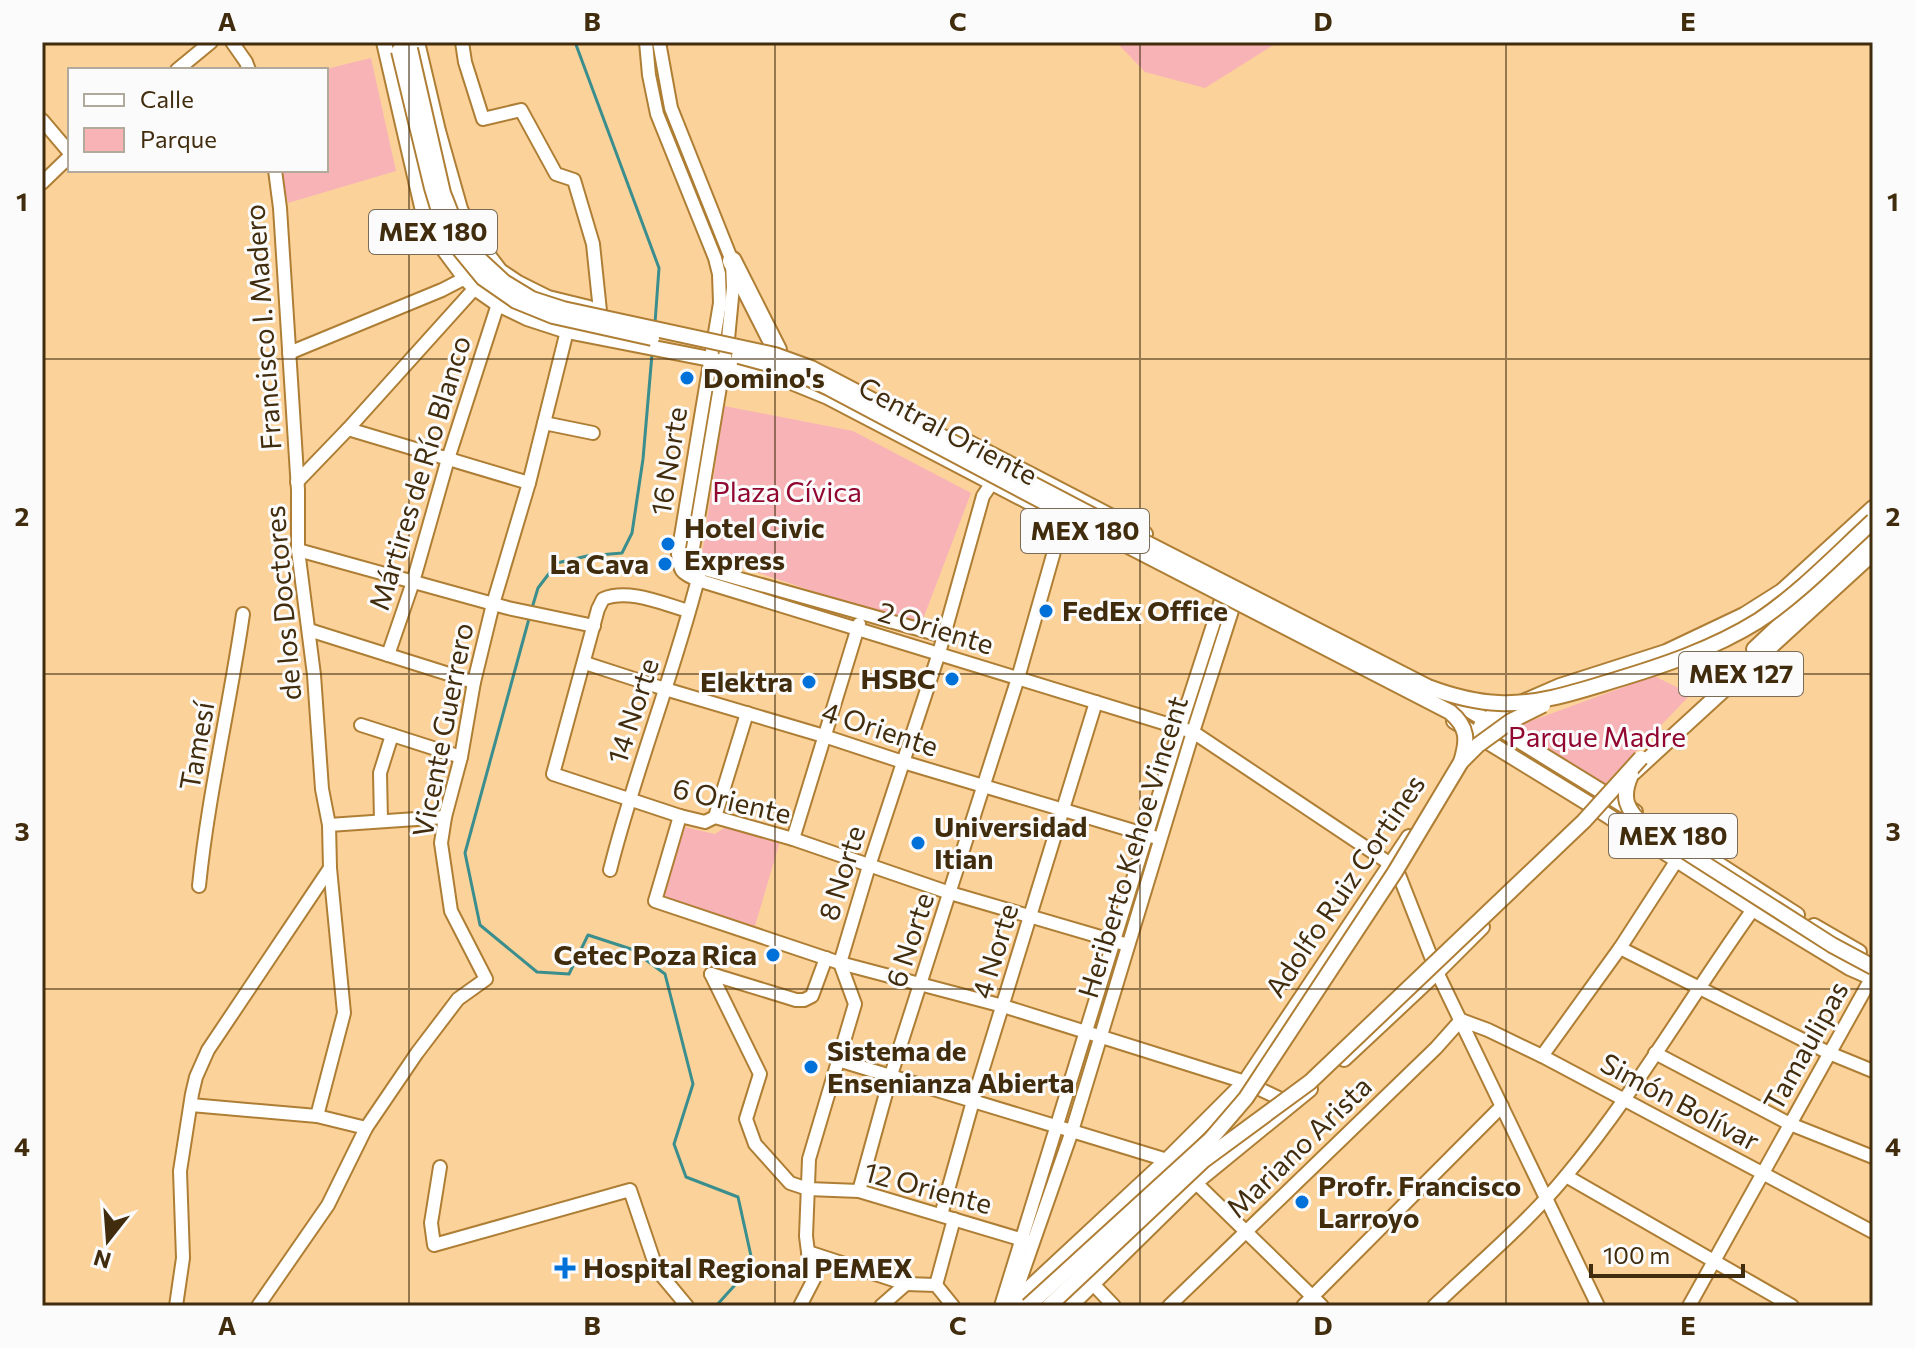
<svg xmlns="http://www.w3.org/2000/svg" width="1915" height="1348" viewBox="0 0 1915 1348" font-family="Commissioner,sans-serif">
  <rect width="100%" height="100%" fill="#fcd29b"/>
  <g fill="#f8b3b7">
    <path d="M1116 42H1289L1275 44 1205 88 1145 72Z"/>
    <path d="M371 58 396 171 288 203 281 170H326V70H322Z"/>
    <path d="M724 406 853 431 971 493 920 627 702 554Z"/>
    <path d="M1654 676 1691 694 1605 784 1512 728Z"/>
    <path d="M733 822 780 841 755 926 662 896 685 827 715 834Z"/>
  </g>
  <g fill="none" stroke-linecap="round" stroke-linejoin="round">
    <g stroke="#3a8e8e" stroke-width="3">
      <path d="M575 42 659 268 655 323"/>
      <path d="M532 608 538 588 557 563 587 556 622 553 632 533 643 459 652 354"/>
      <path d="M530 615 465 853 480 925 537 972 569 974 588 935 631 949 665 974 693 1084 674 1144 686 1177 738 1197 753 1265 716 1306"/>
    </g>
    <defs>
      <g id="minor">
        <path d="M232 42 246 62 249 70"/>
        <path d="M462 42 465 62 483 119 521 110 556 174 574 180 593 244 600 311"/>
        <path d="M646 42 649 75 657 114 715 258 719 274 720 303 678 554C680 572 681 573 698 580L1193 732 1386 861 1399 875 1437 972 1598 1306"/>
        <path d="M659 42 671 108 732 261 733 287 728 339 693 548V562L701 568 943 636"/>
        <path d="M177 70 211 42"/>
        <path d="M42 120 70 153"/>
        <path d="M275 170 280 208 298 490V550L314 675 322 789 329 825 330 868 344 1013 317 1116"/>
        <path d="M42 183 70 156"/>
        <path d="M289 353 442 290 473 274"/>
        <path d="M544 423 593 433"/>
        <path d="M348 429 529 483"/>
        <path d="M297 482 348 429 475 288 483 283"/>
        <path d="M298 550 508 608 594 626"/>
        <path d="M689 611C663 604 629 588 603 599L598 609 553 774 680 816 705 822 715 817 793 839 950 893 1128 945"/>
        <path d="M309 630 474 682"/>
        <path d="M388 655 413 582 448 459 498 304"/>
        <path d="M585 663 665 689 824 736 903 762 1154 837"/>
        <path d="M361 725 461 757"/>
        <path d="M680 816 655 901 840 963 1003 1006 1245 1082 1289 1103"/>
        <path d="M715 817 747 713"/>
        <path d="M381 821 380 773 392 735"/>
        <path d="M329 825 445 817"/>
        <path d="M793 839 859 624"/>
        <path d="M610 870C635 770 674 674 699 575"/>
        <path d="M199 886C208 795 230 705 243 614"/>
        <path d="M1620 948 1829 1053 1873 1071"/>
        <path d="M711 974 760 1074 746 1119 755 1144 790 1183 808 1189 859 1191 1030 1242"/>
        <path d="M711 974 796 1000H804L812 996 826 958"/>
        <path d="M1655 1053 1790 1124 1873 1157"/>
        <path d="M1542 1056 1620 948 1677 860"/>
        <path d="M838 1060 1167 1160 1172 1164"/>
        <path d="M191 1105 317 1116 366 1128"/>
        <path d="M440 1167 431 1223 434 1245 630 1190 657 1270 687 1306"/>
        <path d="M1566 1176 1792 1306"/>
        <path d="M1190 1177 1322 1306"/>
        <path d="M859 1191 891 1075 1018 678 1063 520"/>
        <path d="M941 1215 973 1101 1096 702"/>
        <path d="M808 1252 906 1284 936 1285 953 1306"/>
        <path d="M1093 1284 1114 1306"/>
        <path d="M936 1285 954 1219"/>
        <path d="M1012 1303 1072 1131 1193 732 1238 592"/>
        <path d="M176 1306 183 1258 180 1171 192 1094 196 1077 208 1050 330 868"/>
        <path d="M258 1306 328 1205 366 1128 417 1053 458 999 486 979 451 911 441 843 445 817 461 757 474 682 493 604 529 483 567 331"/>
        <path d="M800 1306 815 1277 808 1252 806 1236 809 1159 855 1004 840 963 869 866 939 653 983 496 996 477"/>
        <path d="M881 1306 906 1284"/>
        <path d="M1001 1306 1180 727 1225 588"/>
        <path d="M1169 1306 1436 1048 1461 1020 1488 1030 1542 1056 1873 1232"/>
        <path d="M1303 1306 1502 1106"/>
        <path d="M1434 1306C1478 1264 1526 1224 1565 1177 1637 1091 1693 992 1759 901"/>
        <path d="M1689 1306 1872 977"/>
      </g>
      <g id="major">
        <path d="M384 42 423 211 442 247 465 278 475 288 498 304 527 318 567 331 710 359 779 377 828 397 1073 525"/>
        <path d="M417 42 438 131 460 209 472 234 500 271 518 283 548 298 589 308"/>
        <path d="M954 435 1145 534"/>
        <path d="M1754 649 1873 537"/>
        <path d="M1445 695 1635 812"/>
        <path d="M1454 721 1599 810 1753 909 1850 968 1873 978"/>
        <path d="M1481 726 1486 720 1495 714 1560 686 1666 652 1744 615 1782 591 1873 508"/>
        <path d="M1633 773 1873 553"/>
        <path d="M1690 846 1797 915"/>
        <path d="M1814 926 1859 952"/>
        <path d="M1344 1059 1437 972 1482 927"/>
        <path d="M1010 1306 1167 1160 1245 1082 1409 837"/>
        <path d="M1070 1306 1196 1182 1310 1089"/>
      </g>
      <path id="highway" d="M732 261 777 350"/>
    </defs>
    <use href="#minor" stroke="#ae7e35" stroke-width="16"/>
    <use href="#major" stroke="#ae7e35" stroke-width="18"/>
    <use href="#highway" stroke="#ae7e35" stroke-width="22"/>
    <use href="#minor" stroke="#fff" stroke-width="12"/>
    <use href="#major" stroke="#fff" stroke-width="14"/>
    <use href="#highway" stroke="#fff" stroke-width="18"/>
    <defs>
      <g id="major-bridge">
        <path d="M410 49 443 193 456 226 477 257 504 282 532 299 563 309 775 355 811 368 1082 510 1428 687C1452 696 1474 702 1499 703 1537 705 1576 692 1612 681 1662 666 1713 649 1758 621 1800 593 1836 555 1873 521"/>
        <path d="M399 51 432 188 442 221 460 250 483 278 516 301 553 316 652 338"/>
        <path d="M739 356 790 370 829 388 1074 518 1450 712C1468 727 1468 740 1461 762"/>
        <path d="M1631 775C1621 797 1626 810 1644 825L1832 945 1873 967"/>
        <path d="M1028 1306 1210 1140 1246 1098 1395 872 1461 762 1478 745 1511 721 1543 705"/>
        <path d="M1049 1306 1204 1160 1310 1082 1584 821 1641 758"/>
      </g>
    </defs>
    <use href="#major-bridge" stroke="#ae7e35" stroke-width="18" stroke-linecap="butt"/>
    <use href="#major-bridge" stroke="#fff" stroke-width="14"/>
  </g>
  <path fill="none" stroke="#412d0e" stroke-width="2" stroke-opacity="0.55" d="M409 42V1306M775 42V1306M1140 42V1306M1506 42V1306M42 359H1873M42 674H1873M42 989H1873"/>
  <g fill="#0071d8" stroke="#fbfbfb" stroke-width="3">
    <circle cx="687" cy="378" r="8"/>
    <circle cx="668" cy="544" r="8"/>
    <circle cx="665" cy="564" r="8"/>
    <circle cx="1046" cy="611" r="8"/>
    <circle cx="952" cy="679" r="8"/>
    <circle cx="809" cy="682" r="8"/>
    <circle cx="918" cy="843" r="8"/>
    <circle cx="773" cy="955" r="8"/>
    <circle cx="811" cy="1067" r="8"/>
    <circle cx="1302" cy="1202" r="8"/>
    <path d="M561 1256h8v8h8v8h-8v8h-8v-8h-8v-8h8z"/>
  </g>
  <g text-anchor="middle" stroke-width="6" stroke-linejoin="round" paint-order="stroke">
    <g fill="#fbfbfb" stroke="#796b55" stroke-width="2">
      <rect x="369" y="210" width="128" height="44" rx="6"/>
      <rect x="1021" y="509" width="128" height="44" rx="6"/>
      <rect x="1679" y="652" width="124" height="44" rx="6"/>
      <rect x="1609" y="814" width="128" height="44" rx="6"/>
    </g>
    <g font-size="26" font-weight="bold" fill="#412d0e">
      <text x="433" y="241">MEX 180</text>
      <text x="1085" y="540">MEX 180</text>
      <text x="1741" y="683">MEX 127</text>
      <text x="1673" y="845">MEX 180</text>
    </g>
    <g font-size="28" fill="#412d0e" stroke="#fbfbfb">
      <text transform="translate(263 327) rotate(-94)" y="10">Francisco I. Madero</text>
      <text transform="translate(948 431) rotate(28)" y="10">Central Oriente</text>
      <text transform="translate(669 461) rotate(-81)" y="10">16 Norte</text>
      <text transform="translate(420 473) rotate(-73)" y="10">Mártires de Río Blanco</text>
      <text transform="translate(283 603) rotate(-95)" y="10">de los Doctores</text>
      <text transform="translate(936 628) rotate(17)" y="10">2 Oriente</text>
      <text transform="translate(633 711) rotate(-72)" y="10">14 Norte</text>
      <text transform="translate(880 729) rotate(18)" y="10">4 Oriente</text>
      <text transform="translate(443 730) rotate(-79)" y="10">Vicente Guerrero</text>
      <text transform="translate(197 746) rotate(-80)" y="10">Tamesí</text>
      <text transform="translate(732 801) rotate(13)" y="10">6 Oriente</text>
      <text transform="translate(1133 847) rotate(-73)" y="10">Heriberto Kehoe Vincent</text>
      <text transform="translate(842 873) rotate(-73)" y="10">8 Norte</text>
      <text transform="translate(1345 886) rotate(-56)" y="10">Adolfo Ruiz Cortines</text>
      <text transform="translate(910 940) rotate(-72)" y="10">6 Norte</text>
      <text transform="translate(995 951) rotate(-73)" y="10">4 Norte</text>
      <text transform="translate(1806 1046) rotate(-61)" y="10">Tamaulipas</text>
      <text transform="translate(1680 1102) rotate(28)" y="10">Simón Bolívar</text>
      <text transform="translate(1299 1147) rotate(-44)" y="10">Mariano Arista</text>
      <text transform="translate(928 1188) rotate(15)" y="10">12 Oriente</text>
    </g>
    <g font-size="28" font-weight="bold" fill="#412d0e" stroke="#fbfbfb" text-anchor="start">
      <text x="703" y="388">Domino's</text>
      <text x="684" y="538">Hotel Civic<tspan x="684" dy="32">Express</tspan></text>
      <text x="649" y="574" text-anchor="end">La Cava</text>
      <text x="1062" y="621">FedEx Office</text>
      <text x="936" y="689" text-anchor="end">HSBC</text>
      <text x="793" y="692" text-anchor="end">Elektra</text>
      <text x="934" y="837">Universidad<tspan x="934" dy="32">Itian</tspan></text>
      <text x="757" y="965" text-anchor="end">Cetec Poza Rica</text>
      <text x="827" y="1061">Sistema de<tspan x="827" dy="32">Ensenianza Abierta</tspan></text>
      <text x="1318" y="1196">Profr. Francisco<tspan x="1318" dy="32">Larroyo</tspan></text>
      <text x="583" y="1278">Hospital Regional PEMEX</text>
    </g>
    <g font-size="28" fill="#920730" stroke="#fbfbfb">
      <text x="787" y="502">Plaza Cívica</text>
      <text x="1597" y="747">Parque Madre</text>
    </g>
  </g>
  <rect width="1915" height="1348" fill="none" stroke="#fbfbfb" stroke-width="88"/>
  <rect x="68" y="68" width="260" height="104" fill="#fbfbfb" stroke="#b1a99c" stroke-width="2"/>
  <rect x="84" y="94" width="40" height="12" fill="#ffffff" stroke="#b1a99c" stroke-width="2"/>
  <text x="140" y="108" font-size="24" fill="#412d0e">Calle</text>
  <rect x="84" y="128" width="40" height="24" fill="#f8b3b7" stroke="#b1a99c" stroke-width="2"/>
  <text x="140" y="148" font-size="24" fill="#412d0e">Parque</text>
  <g transform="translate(108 1240) rotate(197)" stroke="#fbfbfb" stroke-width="6" paint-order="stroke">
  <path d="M0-6L14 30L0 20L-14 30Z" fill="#412d0e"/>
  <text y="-12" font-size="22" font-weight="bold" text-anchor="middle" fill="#412d0e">N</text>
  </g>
  <path d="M1591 1264v12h152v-12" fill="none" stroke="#412d0e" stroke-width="4"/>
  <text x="1603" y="1264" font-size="24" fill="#412d0e" stroke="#fbfbfb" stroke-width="6" paint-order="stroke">100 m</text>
  <rect x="44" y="44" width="1827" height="1260" fill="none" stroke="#412d0e" stroke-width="3"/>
  <g font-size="26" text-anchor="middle" font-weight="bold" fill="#412d0e">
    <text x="227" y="31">A</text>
    <text x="592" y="31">B</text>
    <text x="958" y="31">C</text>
    <text x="1323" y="31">D</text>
    <text x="1688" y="31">E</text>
    <text x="22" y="211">1</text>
    <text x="1893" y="211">1</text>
    <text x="22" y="526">2</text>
    <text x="1893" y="526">2</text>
    <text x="22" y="841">3</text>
    <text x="1893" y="841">3</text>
    <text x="22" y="1156">4</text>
    <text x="1893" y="1156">4</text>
    <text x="227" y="1335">A</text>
    <text x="592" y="1335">B</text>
    <text x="958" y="1335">C</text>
    <text x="1323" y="1335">D</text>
    <text x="1688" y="1335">E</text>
  </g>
</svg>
